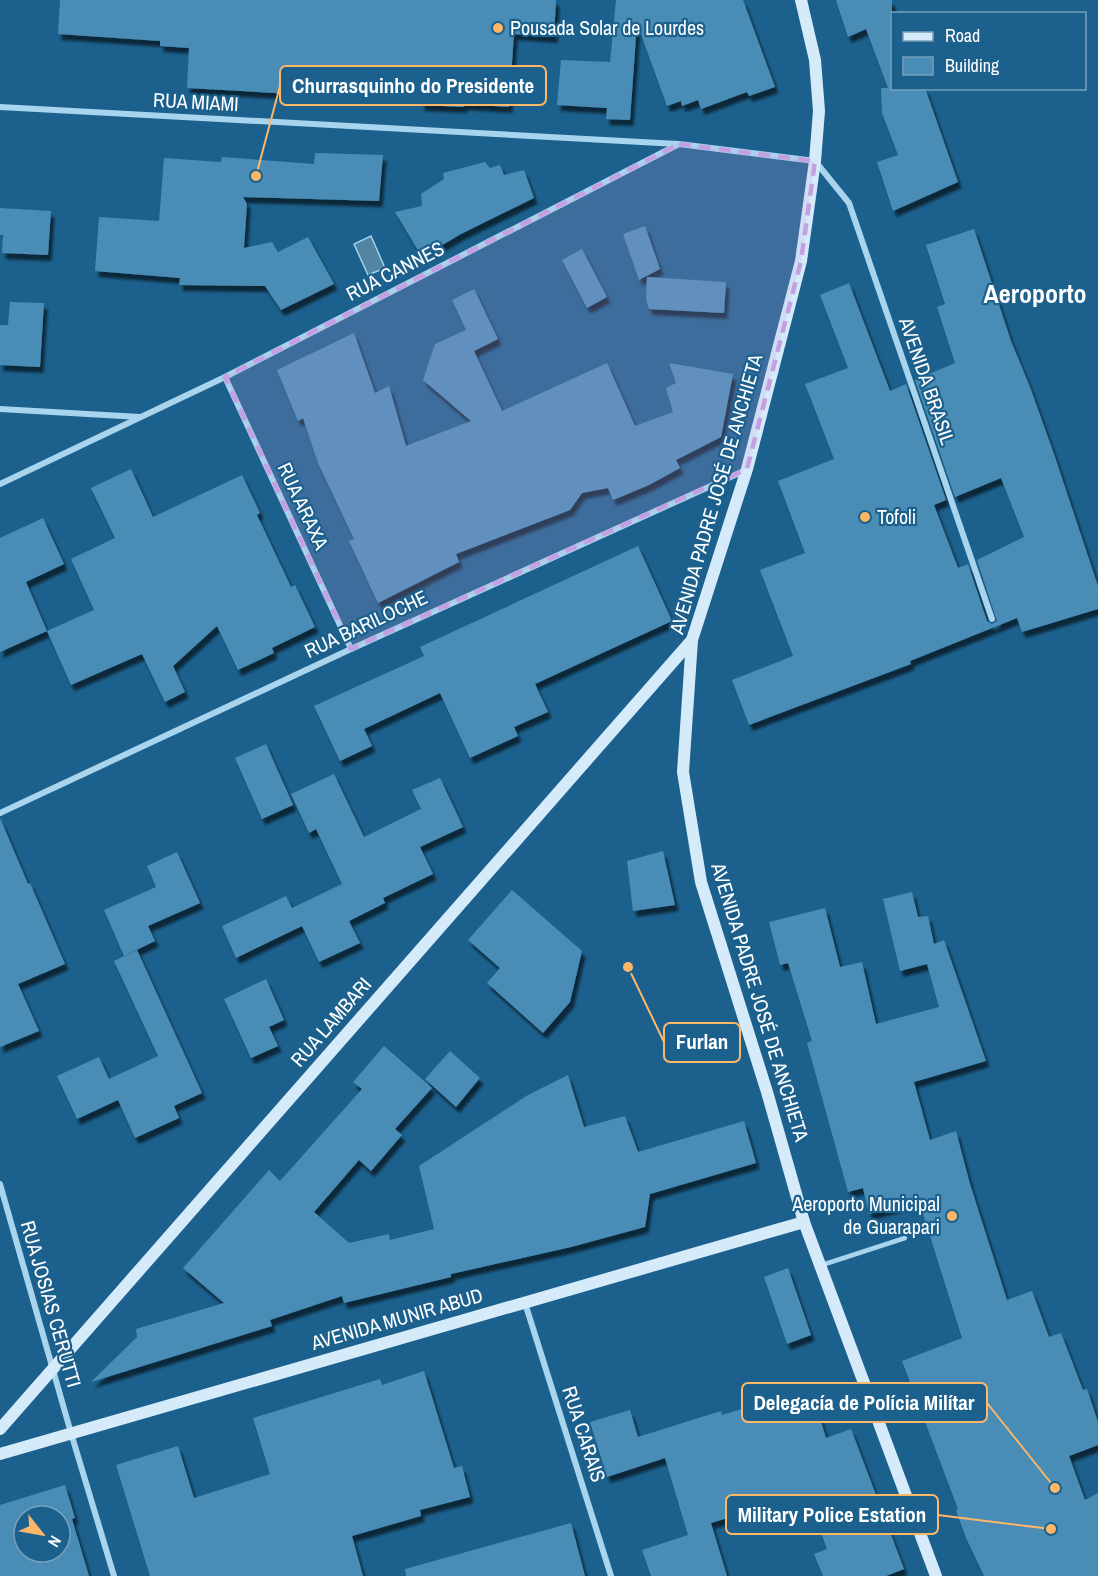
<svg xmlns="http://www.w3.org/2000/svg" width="1098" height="1576" viewBox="0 0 1098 1576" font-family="'Archivo Narrow',sans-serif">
  <defs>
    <filter id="shadow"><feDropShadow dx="3.5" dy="6" stdDeviation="1.5" flood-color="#0009"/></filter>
  </defs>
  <rect width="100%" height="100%" fill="#1c618d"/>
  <path fill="#5384a1" stroke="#9cd1ef" stroke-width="1.5" d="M371 236 385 268 368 275 354 244Z"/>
  <g fill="#498db7" fill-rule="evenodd" filter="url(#shadow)">
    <path d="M60 0H556L554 37 514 34 509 107 464 104V107L421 105 422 89 363 85 362 98 187 88 189 48 160 46V41L58 34Z"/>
    <path d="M616 0H743L775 87 749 96 747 92 701 109 698 100 682 106 681 101 667 106 637 23 630 120 606 119 607 108 557 105 561 60 610 62Z"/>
    <path d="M836 0H892V88H925L958 182 893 211 877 162 898 155 882 113 881 88H888L866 29 848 37Z"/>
    <path d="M315 153 383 155 379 201 243 197 247 204 244 248 272 242 278 252 308 237 334 284 281 310 265 286 179 285 180 278 95 271 99 217 159 221 164 158 221 162 222 157 314 164Z"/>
    <path d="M485 162 490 168 500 165 504 175 524 170 534 198 461 234 422 257 395 212 422 206 421 194 444 179 443 173Z"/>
    <path d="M0 208 51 211 48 255 2 253 3 235H0Z"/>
    <path d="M645 226 660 269 639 280 623 234Z"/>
    <path d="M974 229 1011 341 1030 387 1055 457 1098 586V609L1022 632 1017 618 910 661 911 664 749 725 732 680 793 656 760 570 805 553 778 481 834 459 805 384 848 368 820 295 849 283 890 391 906 384 946 500 934 505 958 568 968 564 987 621 992 624 997 621 977 560 1024 537 1001 478 955 497 915 380 955 363 937 307 945 304 926 245Z"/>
    <path d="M582 249 607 297 587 308 562 260Z"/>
    <path d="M647 277 726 282 724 313 649 309 646 299Z"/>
    <path d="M474 289 498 339 474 351 502 411 607 363 635 426 673 412 666 388 676 383 669 363 733 374 721 437 676 460 680 468 649 485 613 500 608 488 582 493 570 510 456 554 459 562 378 603 349 541 354 539 318 463 303 418 298 421 277 370 354 333 375 393 389 386 406 446 471 421 423 380 435 344 466 330 452 300Z"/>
    <path d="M10 302 44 303 40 367 0 365V325H8Z"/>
    <path d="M131 469 153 517 242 475 260 513 257 515 291 587 295 585 315 627 272 648 274 653 238 670 217 626 173 666 185 692 165 702 142 654 71 685 47 631 94 610 71 559 115 538 91 488Z"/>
    <path d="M43 518 64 564 26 582 47 631 0 652V538Z"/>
    <path d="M638 546 672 621 535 684 548 712 514 727 518 736 470 758 440 693 364 729 372 746 340 761 314 706 424 656 420 647Z"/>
    <path d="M266 744 293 805 262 819 235 758Z"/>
    <path d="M334 774 364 837 421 809 412 790 440 778 463 827 420 847 433 874 383 898 385 903 349 921 360 943 319 962 302 926 236 958 222 926 286 896 292 908 342 884 316 829 309 833 291 794Z"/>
    <path d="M0 818 28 884 30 883 65 964 18 984 39 1031 0 1047Z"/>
    <path d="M663 851 675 905 633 911 627 861Z"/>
    <path d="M177 852 200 903 148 926 155 941 124 956 104 910 156 887 147 866Z"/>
    <path d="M512 890 582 951 570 1002 543 1033 487 983 500 968 468 940Z"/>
    <path d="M912 892 918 917 928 916 934 944 944 940 986 1061 914 1082 930 1140 956 1131 970 1184 1007 1300 1032 1291 1049 1337 1061 1333 1083 1390 1087 1389 1098 1422V1445L1069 1456 1085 1500 1098 1493V1576H984L966 1538 956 1510 958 1509 902 1361 962 1338 919 1201 869 1214 863 1188 848 1192 807 1043 812 1041 788 963 780 965 769 922 825 908 840 967 862 962 876 1024 939 1007 927 964 900 971 883 899Z"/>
    <path d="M137 950 202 1093 174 1106 179 1118 135 1138 118 1100 77 1119 57 1076 99 1057 109 1079 158 1056 114 961Z"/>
    <path d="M266 979 284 1020 269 1027 278 1046 251 1058 224 999Z"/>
    <path d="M384 1046 432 1088 395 1129 402 1135 371 1171 359 1160 314 1212 349 1243 389 1234 390 1240 434 1229 419 1166 528 1095 568 1075 584 1127 625 1116 638 1152 744 1121 756 1163 650 1194 645 1227 571 1247 451 1274V1277L344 1303 342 1296 270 1320 272 1326 91 1382 137 1337 136 1329 224 1303 183 1268 269 1170 280 1181 362 1089 353 1082Z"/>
    <path d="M450 1051 480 1078 456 1107 425 1079Z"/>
    <path d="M788 1268 811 1335 787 1344 764 1277Z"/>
    <path d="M424 1371 454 1468 462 1466 470 1497 420 1510 421 1516 352 1536 363 1576H150L116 1465 178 1446 194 1498 270 1474 253 1418 380 1379 382 1385Z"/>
    <path d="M811 1388 826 1438 851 1429 904 1569 886 1576H823L814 1554 827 1549 809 1501 758 1521 754 1510 711 1523 727 1576H651L642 1550 688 1535 665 1458 607 1477 590 1422 630 1410 638 1437 721 1411 722 1415Z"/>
    <path d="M65 1485 75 1518 72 1519 89 1576H0V1505ZM24 1516H60V1552H24Z"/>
    <path d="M571 1523 585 1576H406L405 1569Z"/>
  </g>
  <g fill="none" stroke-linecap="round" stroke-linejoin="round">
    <path stroke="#a9d4ed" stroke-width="4.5" d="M822 1265 905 1238"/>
    <g stroke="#a9d4ed" stroke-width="6">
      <path d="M0 107 678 144"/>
      <path d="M225 377 351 649"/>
      <path d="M0 409 140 417"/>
      <path d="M0 484 225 377 679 144 815 161 849 203 992 619"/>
      <path d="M0 813 351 649 746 470"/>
      <path d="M0 1184 71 1433 114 1576"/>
      <path d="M525 1303 611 1576"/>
    </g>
    <g stroke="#d5ebfa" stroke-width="12">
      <path d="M801 0 815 60 819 111 815 161 801 261 747 469 692 640 683 772 701 882 767 1092 804 1222 936 1576"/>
      <path d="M0 1429 692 640"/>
      <path d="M0 1454 804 1222"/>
    </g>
  </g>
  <path fill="#c4a0e2" fill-opacity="0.2" stroke="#c4a0e2" stroke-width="4.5" stroke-dasharray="12 8" stroke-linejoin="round" d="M679 144 815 161 801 261 747 469 351 649 225 377Z"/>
  <g fill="#feb766" stroke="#1c618d" stroke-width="2">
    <circle cx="498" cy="28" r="6"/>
    <circle cx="865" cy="517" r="6"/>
    <circle cx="952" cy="1216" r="6"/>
  </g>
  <g text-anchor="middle" stroke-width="4.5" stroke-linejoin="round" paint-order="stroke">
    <g font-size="20" fill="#fff" stroke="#1c618d" text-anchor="start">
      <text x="510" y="35">Pousada Solar de Lourdes</text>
      <text x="877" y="524">Tofoli</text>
      <text x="940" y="1211" text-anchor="end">Aeroporto Municipal<tspan x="940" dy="23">de Guarapari</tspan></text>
    </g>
    <g font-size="20" fill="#fff" stroke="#1c618d">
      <text transform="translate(196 102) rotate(3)" y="7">RUA MIAMI</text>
      <text transform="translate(395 271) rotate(-27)" y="7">RUA CANNES</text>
      <text transform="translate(927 381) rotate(71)" y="7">AVENIDA BRASIL</text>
      <text transform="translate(716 494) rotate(-74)" y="7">AVENIDA PADRE JOSÉ DE ANCHIETA</text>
      <text transform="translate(303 506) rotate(65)" y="7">RUA ARAXA</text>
      <text transform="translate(366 624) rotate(-25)" y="7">RUA BARILOCHE</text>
      <text transform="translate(760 1002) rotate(73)" y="7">AVENIDA PADRE JOSÉ DE ANCHIETA</text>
      <text transform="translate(331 1022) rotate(-49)" y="7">RUA LAMBARI</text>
      <text transform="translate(51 1304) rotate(74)" y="7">RUA JOSIAS CERUTTI</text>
      <text transform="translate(397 1319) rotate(-16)" y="7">AVENIDA MUNIR ABUD</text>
      <text transform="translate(584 1434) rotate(72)" y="7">RUA CARAIS</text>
    </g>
    <g font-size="26" font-weight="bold" fill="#fff" stroke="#1c618d">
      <text x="1035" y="303">Aeroporto</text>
    </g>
  </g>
  <path fill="none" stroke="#feb766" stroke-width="2" d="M256 176L280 86M628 967L664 1042M1055 1488L987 1403M1051 1529L938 1515"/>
  <g fill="#feb766" stroke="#1c618d" stroke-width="2">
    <circle cx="256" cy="176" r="6"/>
    <circle cx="628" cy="967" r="6"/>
    <circle cx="1055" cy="1488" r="6"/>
    <circle cx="1051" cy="1529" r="6"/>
  </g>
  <g fill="#1c618d" stroke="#feb766" stroke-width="2">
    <rect x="280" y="66" width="266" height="39" rx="6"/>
    <rect x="664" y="1023" width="76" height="39" rx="6"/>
    <rect x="742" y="1383" width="245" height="39" rx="6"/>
    <rect x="726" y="1495" width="212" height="39" rx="6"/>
  </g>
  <g font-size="21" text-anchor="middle" font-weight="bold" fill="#fff">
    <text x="413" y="93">Churrasquinho do Presidente</text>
    <text x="702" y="1049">Furlan</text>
    <text x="864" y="1410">Delegacía de Polícia Milítar</text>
    <text x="832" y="1522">Military Police Estation</text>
  </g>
  <rect x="891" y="12" width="195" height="78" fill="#1c618d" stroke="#77a0bb" stroke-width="1.5"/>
  <rect x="903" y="32" width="30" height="9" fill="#d5ebfa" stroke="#77a0bb" stroke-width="1.5"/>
  <text x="945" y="42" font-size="18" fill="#ffffff">Road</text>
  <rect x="903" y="57" width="30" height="18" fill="#498db7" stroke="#77a0bb" stroke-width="1.5"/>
  <text x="945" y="72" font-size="18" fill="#ffffff">Building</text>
  <g transform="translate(42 1534) rotate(121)"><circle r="28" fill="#1c618d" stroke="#77a0bb" stroke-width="1.5"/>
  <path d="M0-4.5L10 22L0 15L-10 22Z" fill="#feb766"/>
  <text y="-9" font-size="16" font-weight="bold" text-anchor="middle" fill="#ffffff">N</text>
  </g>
</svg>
